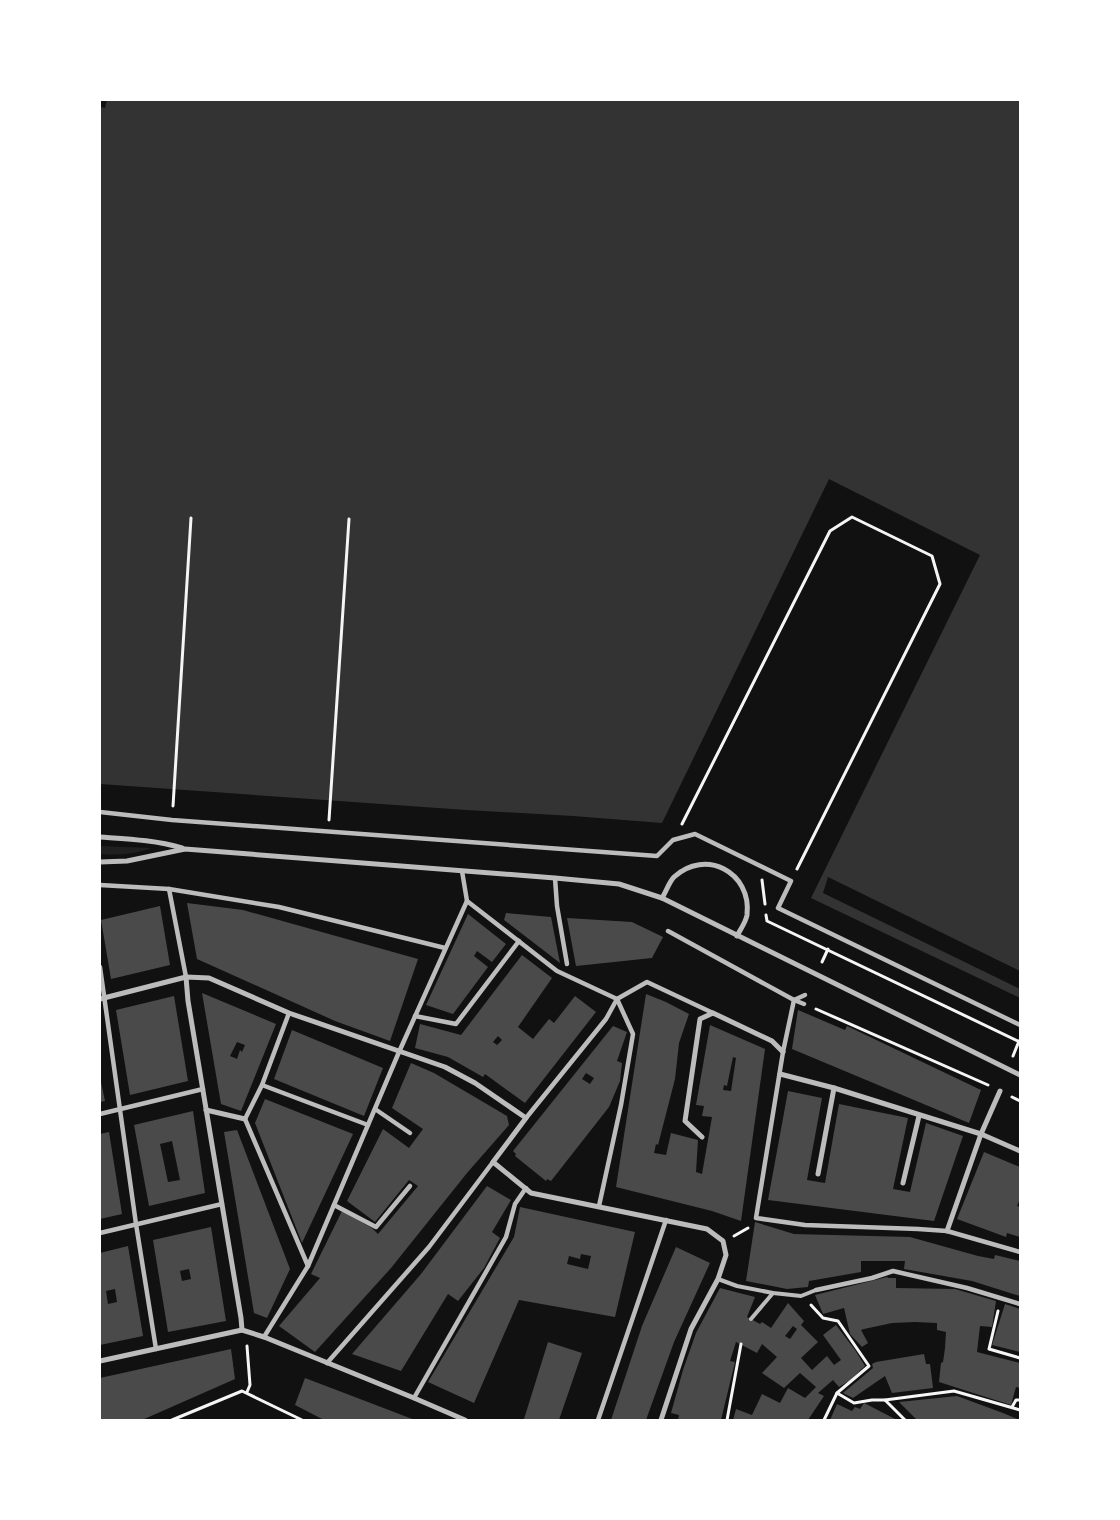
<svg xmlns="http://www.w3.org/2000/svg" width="1120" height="1520" viewBox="0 0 1120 1520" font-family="Poppins,sans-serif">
  <rect width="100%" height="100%" fill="#111"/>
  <path fill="#202020" d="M100 846 152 848C135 854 118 856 100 854Z"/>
  <path fill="#333" d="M107 100H1020V998L811 898 980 555 829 479 662 823 573 816 466 810 100 784V107L105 108Z"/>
  <path fill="#111" d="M828 877 1020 971V989L823 893Z"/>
  <g fill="#4a4a4a" fill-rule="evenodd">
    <path d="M187 903 243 910 418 959 390 1041 335 1021 197 959Z"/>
    <path d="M160 906 170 965 111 979 101 920Z"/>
    <path d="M506 913 551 917 560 963 504 920Z"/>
    <path d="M468 914 506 944 492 962 477 951 474 956 488 967 453 1014 426 1005Z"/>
    <path d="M567 918 632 922 663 937 652 958 576 966Z"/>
    <path d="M522 955 552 978 518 1027 533 1039 549 1019 554 1023 575 996 596 1012 525 1103 485 1074 483 1077 448 1057 415 1048 420 1024 461 1035ZM498 1036 502 1040 497 1045 493 1042Z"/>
    <path d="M202 993 276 1024 241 1111 221 1104ZM237 1042 245 1045 242 1052 240 1050 237 1059 230 1056Z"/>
    <path d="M646 994 666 1002 689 1014 679 1043 675 1079 658 1145 656 1144 654 1153 666 1155 671 1133 698 1140 696 1172 702 1174 712 1117 702 1116 704 1106 696 1105 710 1025 765 1049 741 1221 712 1211 616 1187ZM733 1057 736 1058 731 1091 723 1090 724 1085 727 1086Z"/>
    <path d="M174 996 188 1081 130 1095 116 1010Z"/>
    <path d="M798 1010 845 1030 847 1026 981 1090 969 1123 792 1049Z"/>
    <path d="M613 1026 627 1032 617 1061 622 1063 620 1081 609 1107 551 1181 547 1179 546 1181 515 1156 516 1154 513 1151ZM586 1073 594 1078 590 1084 582 1079Z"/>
    <path d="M292 1030 383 1068 364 1116 274 1079Z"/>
    <path d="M411 1063 434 1073 507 1116 509 1125 467 1173 391 1268 315 1352 279 1326 320 1278 311 1274 342 1211 372 1228 378 1234 418 1186 409 1180 375 1222 347 1201 383 1129 409 1148 423 1129 392 1108Z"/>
    <path d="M100 1078 105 1101 100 1102Z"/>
    <path d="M788 1091 822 1098 807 1180 825 1183 839 1104 908 1118 893 1189 910 1192 926 1123 963 1136 934 1221 768 1200Z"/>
    <path d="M265 1099 353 1134 302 1243 255 1123Z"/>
    <path d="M193 1111 205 1193 149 1206 134 1125ZM172 1141 180 1180 168 1182 160 1144Z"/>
    <path d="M237 1130 290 1269 267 1318 254 1313 224 1132Z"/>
    <path d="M109 1132 122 1214 100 1219V1134Z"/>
    <path d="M984 1152 1020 1167V1199L1017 1206 1020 1207V1237L1007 1233 1006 1237 957 1219Z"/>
    <path d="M487 1186 511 1200 492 1232 500 1238 484 1268 458 1301 448 1294 401 1371 352 1354 421 1274Z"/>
    <path d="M520 1207 635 1232 615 1317 519 1300 474 1403 428 1382 514 1237ZM581 1254 591 1256 588 1269 567 1264 569 1256 580 1259Z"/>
    <path d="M755 1222 794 1234 910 1237 978 1256 994 1259 995 1255 1020 1261V1296L972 1281 904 1269 905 1261H861V1272L809 1281 808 1287 787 1289 746 1281Z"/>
    <path d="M211 1227 226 1321 168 1332 153 1240ZM189 1269 191 1279 182 1281 180 1271Z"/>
    <path d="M128 1246 143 1336 100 1345V1253ZM115 1289 117 1302 108 1304 106 1291Z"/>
    <path d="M676 1247 710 1263 674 1342 646 1420H611L642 1326Z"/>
    <path d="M887 1277 888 1278H896V1288L955 1289 996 1301 992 1327 980 1326 977 1352 1020 1363V1388L1016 1387 1011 1405 939 1382 941 1363 943 1362 945 1348 946 1332 937 1330V1323L915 1322 892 1323 864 1329 861 1330 868 1343 862 1347 850 1334 844 1308 823 1314 815 1295Z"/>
    <path d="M720 1288 755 1297 747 1317 760 1324 762 1322 771 1328 788 1303 804 1321 801 1325 818 1342 801 1358 812 1370 827 1356 834 1365 841 1360 823 1335 836 1325 855 1350 865 1366 849 1381 839 1387 833 1380 818 1393 824 1396 808 1420H733L736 1409 752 1415 762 1394 780 1403 788 1388 805 1398 816 1387 800 1373 784 1388 762 1373 777 1357 762 1344 757 1353 736 1342 730 1361 735 1362 721 1420H678L679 1415 671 1413 683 1370 696 1333ZM793 1326 797 1329 790 1339 785 1336Z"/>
    <path d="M1005 1304 1020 1309V1352L992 1345Z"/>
    <path d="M548 1342 582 1353 559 1420H528L524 1419Z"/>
    <path d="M231 1349 235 1379 142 1420H100V1378Z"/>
    <path d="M924 1354 926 1364H930L933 1388 892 1393 885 1376 853 1398 843 1393 873 1368 872 1364 876 1362Z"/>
    <path d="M305 1378 415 1420H324L295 1405Z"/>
    <path d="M957 1396 1003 1413 1020 1420H917L899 1402Z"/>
    <path d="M864 1403 868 1405 897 1420H830L837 1404 852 1411 855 1407 860 1409Z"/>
  </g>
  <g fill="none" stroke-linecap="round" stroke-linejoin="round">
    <g stroke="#f5f5f5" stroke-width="3">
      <path d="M173 806 191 518"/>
      <path d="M329 820 349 519"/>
      <path d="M682 824 830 531 852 517 932 556 940 584 797 869"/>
      <path d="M762 880 765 904"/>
      <path d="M766 915 767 921 1020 1042"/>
      <path d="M822 962 828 949"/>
      <path d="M816 1009 988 1085"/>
      <path d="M1013 1056 1019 1041"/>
      <path d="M1012 1097 1020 1101"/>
      <path d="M734 1236 748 1228"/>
      <path d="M811 1305 823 1318 838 1321 869 1366 837 1393 824 1420"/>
      <path d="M998 1311 989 1349 1020 1358"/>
      <path d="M247 1346 250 1385 247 1392"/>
      <path d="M837 1393 854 1403 872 1400H885L905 1420"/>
      <path d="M885 1400 954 1391 1020 1410"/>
      <path d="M1012 1407 1016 1400H1020"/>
      <path d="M172 1420 242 1391 302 1420"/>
      <path d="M727 1420 741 1344"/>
    </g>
    <g stroke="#bcbcbc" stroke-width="4">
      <path d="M718 1279 737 1286 773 1293 801 1296 816 1290"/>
      <path d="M751 1319 773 1293"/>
    </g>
    <g stroke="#bcbcbc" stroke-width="4.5">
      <path d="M100 812 172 820 657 856 673 840 695 834 791 881 778 908 1020 1025"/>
      <path d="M462 871 467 901 557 971 617 999 633 1034 621 1105 599 1206"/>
      <path d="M555 878 557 906 567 964"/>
      <path d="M100 885 169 889 279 907 445 948"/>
      <path d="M169 889 186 977"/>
      <path d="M668 931 794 1000 804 1004"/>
      <path d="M100 967 136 1224 156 1349"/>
      <path d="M794 1000 783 1052 756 1218 805 1225 918 1229 947 1231 1020 1252"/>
      <path d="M794 1000 805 995"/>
      <path d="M289 1013 262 1085 245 1119 308 1266"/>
      <path d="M415 1016 456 1024 519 941"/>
      <path d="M262 1085 368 1125"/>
      <path d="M375 1109 410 1133"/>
      <path d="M100 1114 203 1089"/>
      <path d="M526 1118 606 1019 617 999 647 982 713 1013"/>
      <path d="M334 1205 376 1227 410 1186"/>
      <path d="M100 1233 222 1204"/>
      <path d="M816 1290 872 1278 893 1271 967 1288 1020 1304"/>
      <path d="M264 1337 308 1266 399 1052 467 901"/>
      <path d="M327 1363 429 1247 493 1162"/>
      <path d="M414 1398 506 1237 515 1204 526 1188"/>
      <path d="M598 1420 666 1220"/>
    </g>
    <g stroke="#bcbcbc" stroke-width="5">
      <path d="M100 837C128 839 155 840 182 848"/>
      <path d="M100 862 127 861 185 849 555 878 619 884 662 898 1020 1075"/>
      <path d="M662 898C666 892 669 882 674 877 705 848 752 872 747 915 746 922 740 930 737 936"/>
      <path d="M186 977 188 1001 241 1318 242 1330"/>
      <path d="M100 999 186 977 209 978 289 1013 445 1067 475 1083 526 1118 493 1162 531 1193 707 1229 723 1241 726 1255 718 1279 691 1329 661 1420"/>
      <path d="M780 1074 834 1088 981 1134 1020 1151"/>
      <path d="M206 1110 245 1119"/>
      <path d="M702 1137 685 1121 700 1019 713 1013 772 1041 783 1052"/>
      <path d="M818 1174 834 1088"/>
      <path d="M903 1183 919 1116"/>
      <path d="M947 1231 981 1134 1000 1091"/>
      <path d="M100 1361 242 1330 264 1337 414 1398 465 1420"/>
    </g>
  </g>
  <rect width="1120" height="1520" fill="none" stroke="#ffffff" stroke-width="202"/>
</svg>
